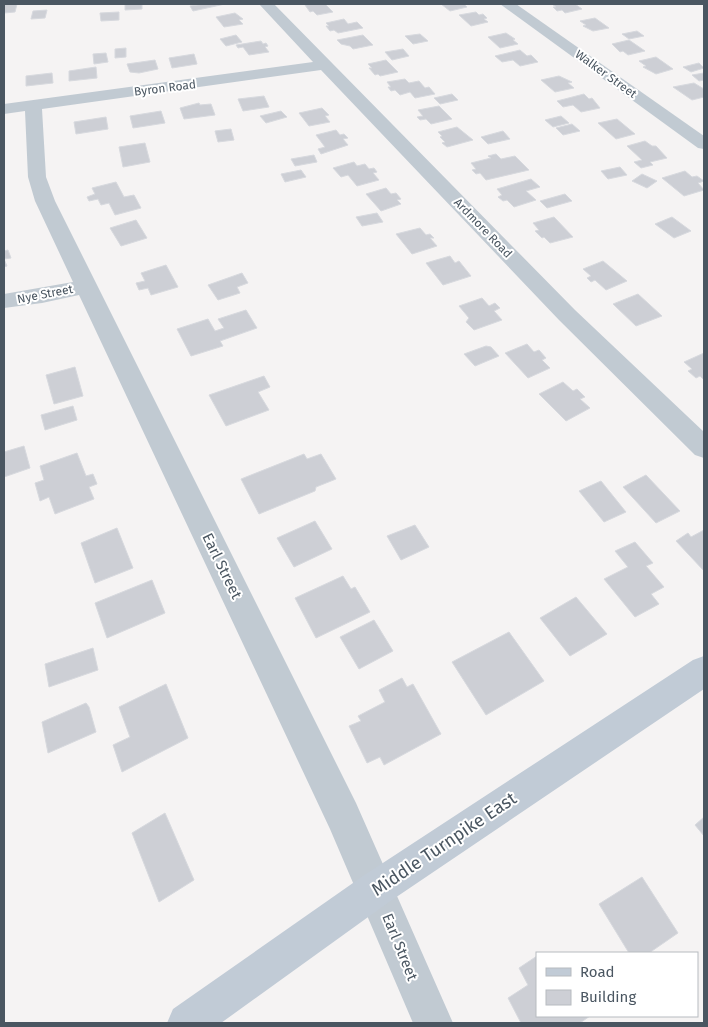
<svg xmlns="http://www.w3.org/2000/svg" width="708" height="1027" viewBox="0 0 708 1027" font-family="'Fira Sans',sans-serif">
  <rect width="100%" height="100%" fill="#f5f3f3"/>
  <g fill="#cdcfd5" stroke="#d7d9de">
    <path d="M4 4H17L15 12 4 13Z"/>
    <path d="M125 4H142V9L125 10Z"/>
    <path d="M205 4H225L193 11 190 6Z"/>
    <path d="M312 4H325L333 12 317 15 313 11 310 12 305 5Z"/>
    <path d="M441 4H464L467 7 450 11Z"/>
    <path d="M552 4H575L582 9 565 13 562 10 557 11 553 7H556Z"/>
    <path d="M47 10 45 18 31 19 33 11Z"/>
    <path d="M119 12V20L101 21 100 13Z"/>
    <path d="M476 12 479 15 483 14 487 18 484 19 488 22 471 26 459 15Z"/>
    <path d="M235 13 243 19 239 20 243 24 224 27 216 17Z"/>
    <path d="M595 18 609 28 593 31 583 26 586 25 580 21Z"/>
    <path d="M344 19 348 24 357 22 363 28 338 33 334 30 330 31 326 26H329L326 23Z"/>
    <path d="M637 31 644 36 629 39 622 34Z"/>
    <path d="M506 33 515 39 513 40 518 44 500 48 488 37Z"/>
    <path d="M420 34 428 41 413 44 405 36Z"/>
    <path d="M236 35 242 42 226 46 220 39Z"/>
    <path d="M363 35 373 45 353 49 350 46 341 44 337 40Z"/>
    <path d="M629 40 645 51 628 55 623 51 620 52 612 44Z"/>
    <path d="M261 41 263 44 266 43 268 46 265 47 269 52 249 55 243 47 238 48 236 45Z"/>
    <path d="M126 48V57L115 58V49Z"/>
    <path d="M403 49 409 56 392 60 385 52Z"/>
    <path d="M520 50 527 56 531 55 538 62 520 66 513 60 502 62 495 56Z"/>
    <path d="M106 53 108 62 94 64 93 54Z"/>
    <path d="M194 54 197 64 172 68 169 58Z"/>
    <path d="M656 57 673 69 656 74 643 67 646 66 639 61Z"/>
    <path d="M155 60 158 69 139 73 130 72 127 64Z"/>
    <path d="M386 60 398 72 380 76 378 74 375 75 369 68H372L368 64Z"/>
    <path d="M699 63 704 68 691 72 683 67Z"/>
    <path d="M96 67 97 78 69 81V71Z"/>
    <path d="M52 73 53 83 26 86V76Z"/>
    <path d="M704 73V80L699 81 692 75Z"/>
    <path d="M559 76 572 82 568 83 574 88 555 92 541 80Z"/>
    <path d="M405 79 409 83 419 81 425 88 429 87 435 94 415 98 410 92 400 95 395 90 391 91 388 87H391L387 82Z"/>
    <path d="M694 83 704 89V97L692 100 673 87Z"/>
    <path d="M452 94 458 100 440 104 434 98Z"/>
    <path d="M584 94 589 99 592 98 600 108 581 112 573 105 563 107 557 101Z"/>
    <path d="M264 96 269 107 243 111 238 99Z"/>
    <path d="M199 103 200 105 211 104 215 115 184 119 180 108Z"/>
    <path d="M439 106 452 119 431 124 426 119 420 120 417 117 423 116 418 110Z"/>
    <path d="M322 108 329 115 325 116 330 122 309 126 299 113Z"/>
    <path d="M161 111 165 123 133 128 130 116Z"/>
    <path d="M281 111 287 117 266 123 260 116Z"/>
    <path d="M561 116 569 123 553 127 545 120Z"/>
    <path d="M106 117 108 129 76 134 74 122Z"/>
    <path d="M617 119 635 134 616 139 598 123Z"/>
    <path d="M572 124 580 131 563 135 556 128Z"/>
    <path d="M457 127 473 140 447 147 442 143 445 142 440 137 442 136 438 132Z"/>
    <path d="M231 129 234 140 218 142 215 131Z"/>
    <path d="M336 130 340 135 344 134 348 138 343 139 348 145 321 154 318 149 325 147 316 135Z"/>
    <path d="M503 131 510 139 488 144 481 137Z"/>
    <path d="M645 141 652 146H656L667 158 650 162 653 165 641 168 634 162 642 160 627 146Z"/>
    <path d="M145 143 150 162 123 167 119 147Z"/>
    <path d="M496 154 501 159 515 156 529 170 486 180 480 173 476 174 472 170 476 169 471 163 491 158 488 156Z"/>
    <path d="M314 155 317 162 295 166 291 159Z"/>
    <path d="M354 162 357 166 365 164 369 169 374 168 377 172 373 173 379 180 357 186 348 175 341 177 333 168Z"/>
    <path d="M620 167 627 175 608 179 601 171Z"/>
    <path d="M301 170 306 177 285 182 281 174Z"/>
    <path d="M685 171 692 177 697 176 704 181 698 183 704 190 684 196 662 178Z"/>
    <path d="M642 174 657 181 647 188 632 181Z"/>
    <path d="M531 179 540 187 526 191 536 200 514 207 507 200 503 201 498 197 502 195 497 189Z"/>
    <path d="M116 182 124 197 134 195 141 208 115 215 109 203 101 205 98 199 89 201 87 197 95 194 92 188Z"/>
    <path d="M386 188 391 194 396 193 401 199 397 200 401 204 381 211 366 194Z"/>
    <path d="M565 194 572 201 547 208 540 201Z"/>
    <path d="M377 213 383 222 362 226 356 217Z"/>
    <path d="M554 217 573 237 550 243 544 237 542 238 535 231 539 230 533 223Z"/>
    <path d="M672 217 691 231 674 238 655 224Z"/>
    <path d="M136 220 147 238 121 246 110 228Z"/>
    <path d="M420 228 426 235 430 234 434 238H430L437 246 412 254 396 234Z"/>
    <path d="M8 250 11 258 4 259 7 266 4 267V251Z"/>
    <path d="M450 256 455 263 459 261 471 276 443 285 426 263Z"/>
    <path d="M603 261 627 281 606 290 595 280 591 282 587 278 591 276 583 269Z"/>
    <path d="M166 265 178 287 151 295 148 288 139 290 136 283 145 281 141 273Z"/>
    <path d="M242 273 248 283 237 287 240 293 218 300 208 285Z"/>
    <path d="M638 294 662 316 636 326 613 304Z"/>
    <path d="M482 298 489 306 495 303 500 308 494 311 502 320 474 330 466 322 469 318 459 306Z"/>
    <path d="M246 310 257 328 220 341 223 346 191 356 177 329 208 319 215 331 224 328 218 319Z"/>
    <path d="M527 344 534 352 539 350 546 358 542 360 550 368 528 378 505 353Z"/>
    <path d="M486 346 491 347 499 356 475 366 464 354Z"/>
    <path d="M704 353V380L700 376 696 378 688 371 692 369 684 362Z"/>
    <path d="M75 367 83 396 54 404 46 375Z"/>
    <path d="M264 376 270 387 258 392 269 410 226 426 209 395Z"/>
    <path d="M563 382 573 391 577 389 585 397 580 399 590 408 566 421 539 394Z"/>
    <path d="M73 406 77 420 45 430 41 415Z"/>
    <path d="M24 446 30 468 4 477V452Z"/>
    <path d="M77 453 86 476 93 474 97 484 89 487 94 499 55 514 49 497 40 501 35 483 44 480 40 466Z"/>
    <path d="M304 454 307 459 321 454 336 479 316 487 315 491 259 514 241 479Z"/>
    <path d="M646 475 680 511 656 523 623 487Z"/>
    <path d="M601 481 626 512 604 522 579 491Z"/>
    <path d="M315 521 332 549 294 567 277 538Z"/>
    <path d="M415 525 429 547 401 560 387 536Z"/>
    <path d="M117 528 133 568 95 583 81 543Z"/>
    <path d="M704 530V571L676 541 688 533 691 537Z"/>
    <path d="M635 542 653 563 646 566 664 587 651 594 659 604 635 617 604 579 628 567 615 551Z"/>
    <path d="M343 576 351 589 355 587 370 612 316 638 295 598Z"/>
    <path d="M152 580 165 613 107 638 95 603Z"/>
    <path d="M576 597 607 634 570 656 540 618Z"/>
    <path d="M374 620 393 651 359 669 340 637Z"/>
    <path d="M509 632 544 681 486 715 452 662Z"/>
    <path d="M93 648 98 670 49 687 45 664Z"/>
    <path d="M402 678 407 687 413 684 441 734 384 765 380 757 367 763 349 726 361 721 358 716 385 702 379 690Z"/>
    <path d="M166 684 188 738 122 772 113 745 130 737 119 707Z"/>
    <path d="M86 703 89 707 96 732 48 753 42 722Z"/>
    <path d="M165 813 194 880 159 902 132 833Z"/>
    <path d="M704 817V836L695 825Z"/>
    <path d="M642 877 678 933 649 953H629L599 904Z"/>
    <path d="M537 956V1016H590L580 1023H521L508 998 528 985 519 968Z"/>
  </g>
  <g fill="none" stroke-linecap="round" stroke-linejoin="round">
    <g fill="#c1cad2" fill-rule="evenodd">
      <path d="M259 4H274L575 310 704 432V458L695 455 559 320 321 70 42 109 46 177 55 201 356 803 453 1023H413L330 829 79 295 42 303 4 308V294L73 282 35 201 28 177 25 111 4 114V104L313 62Z"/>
      <path d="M500 4H516L704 136V149L698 148Z"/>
    </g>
    <path fill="#c1cbd6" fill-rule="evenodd" d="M704 656V689L389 902 221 1023H167L173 1009 363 876 693 660Z"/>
  </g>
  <g text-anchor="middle" stroke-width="4" stroke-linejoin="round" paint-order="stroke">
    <g font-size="12" fill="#4a5661" stroke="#fff">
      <text transform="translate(606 74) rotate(36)" y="4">Walker Street</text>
      <text transform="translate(165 88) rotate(-7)" y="4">Byron Road</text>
      <text transform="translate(483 228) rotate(46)" y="4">Ardmore Road</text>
      <text transform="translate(45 294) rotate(-11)" y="4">Nye Street</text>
    </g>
    <g font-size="15" fill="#4a5661" stroke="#fff">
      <text transform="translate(222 566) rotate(64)" y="5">Earl Street</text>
      <text transform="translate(400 947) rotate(68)" y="5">Earl Street</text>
    </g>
    <g font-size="18" fill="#4a5661" stroke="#fff">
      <text transform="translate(444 844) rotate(-34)" y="6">Middle Turnpike East</text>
    </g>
  </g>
  <rect width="708" height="1027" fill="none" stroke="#4a5661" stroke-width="10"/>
  <rect x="536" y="952" width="162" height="65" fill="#ffffff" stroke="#b7bbc0"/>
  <rect x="546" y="968" width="25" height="8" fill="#c1cbd6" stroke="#b7bbc0"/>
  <text x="580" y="977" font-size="15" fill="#4a5661">Road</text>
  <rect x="546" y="990" width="25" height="15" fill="#cdcfd5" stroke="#b7bbc0"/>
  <text x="580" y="1002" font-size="15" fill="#4a5661">Building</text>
</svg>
